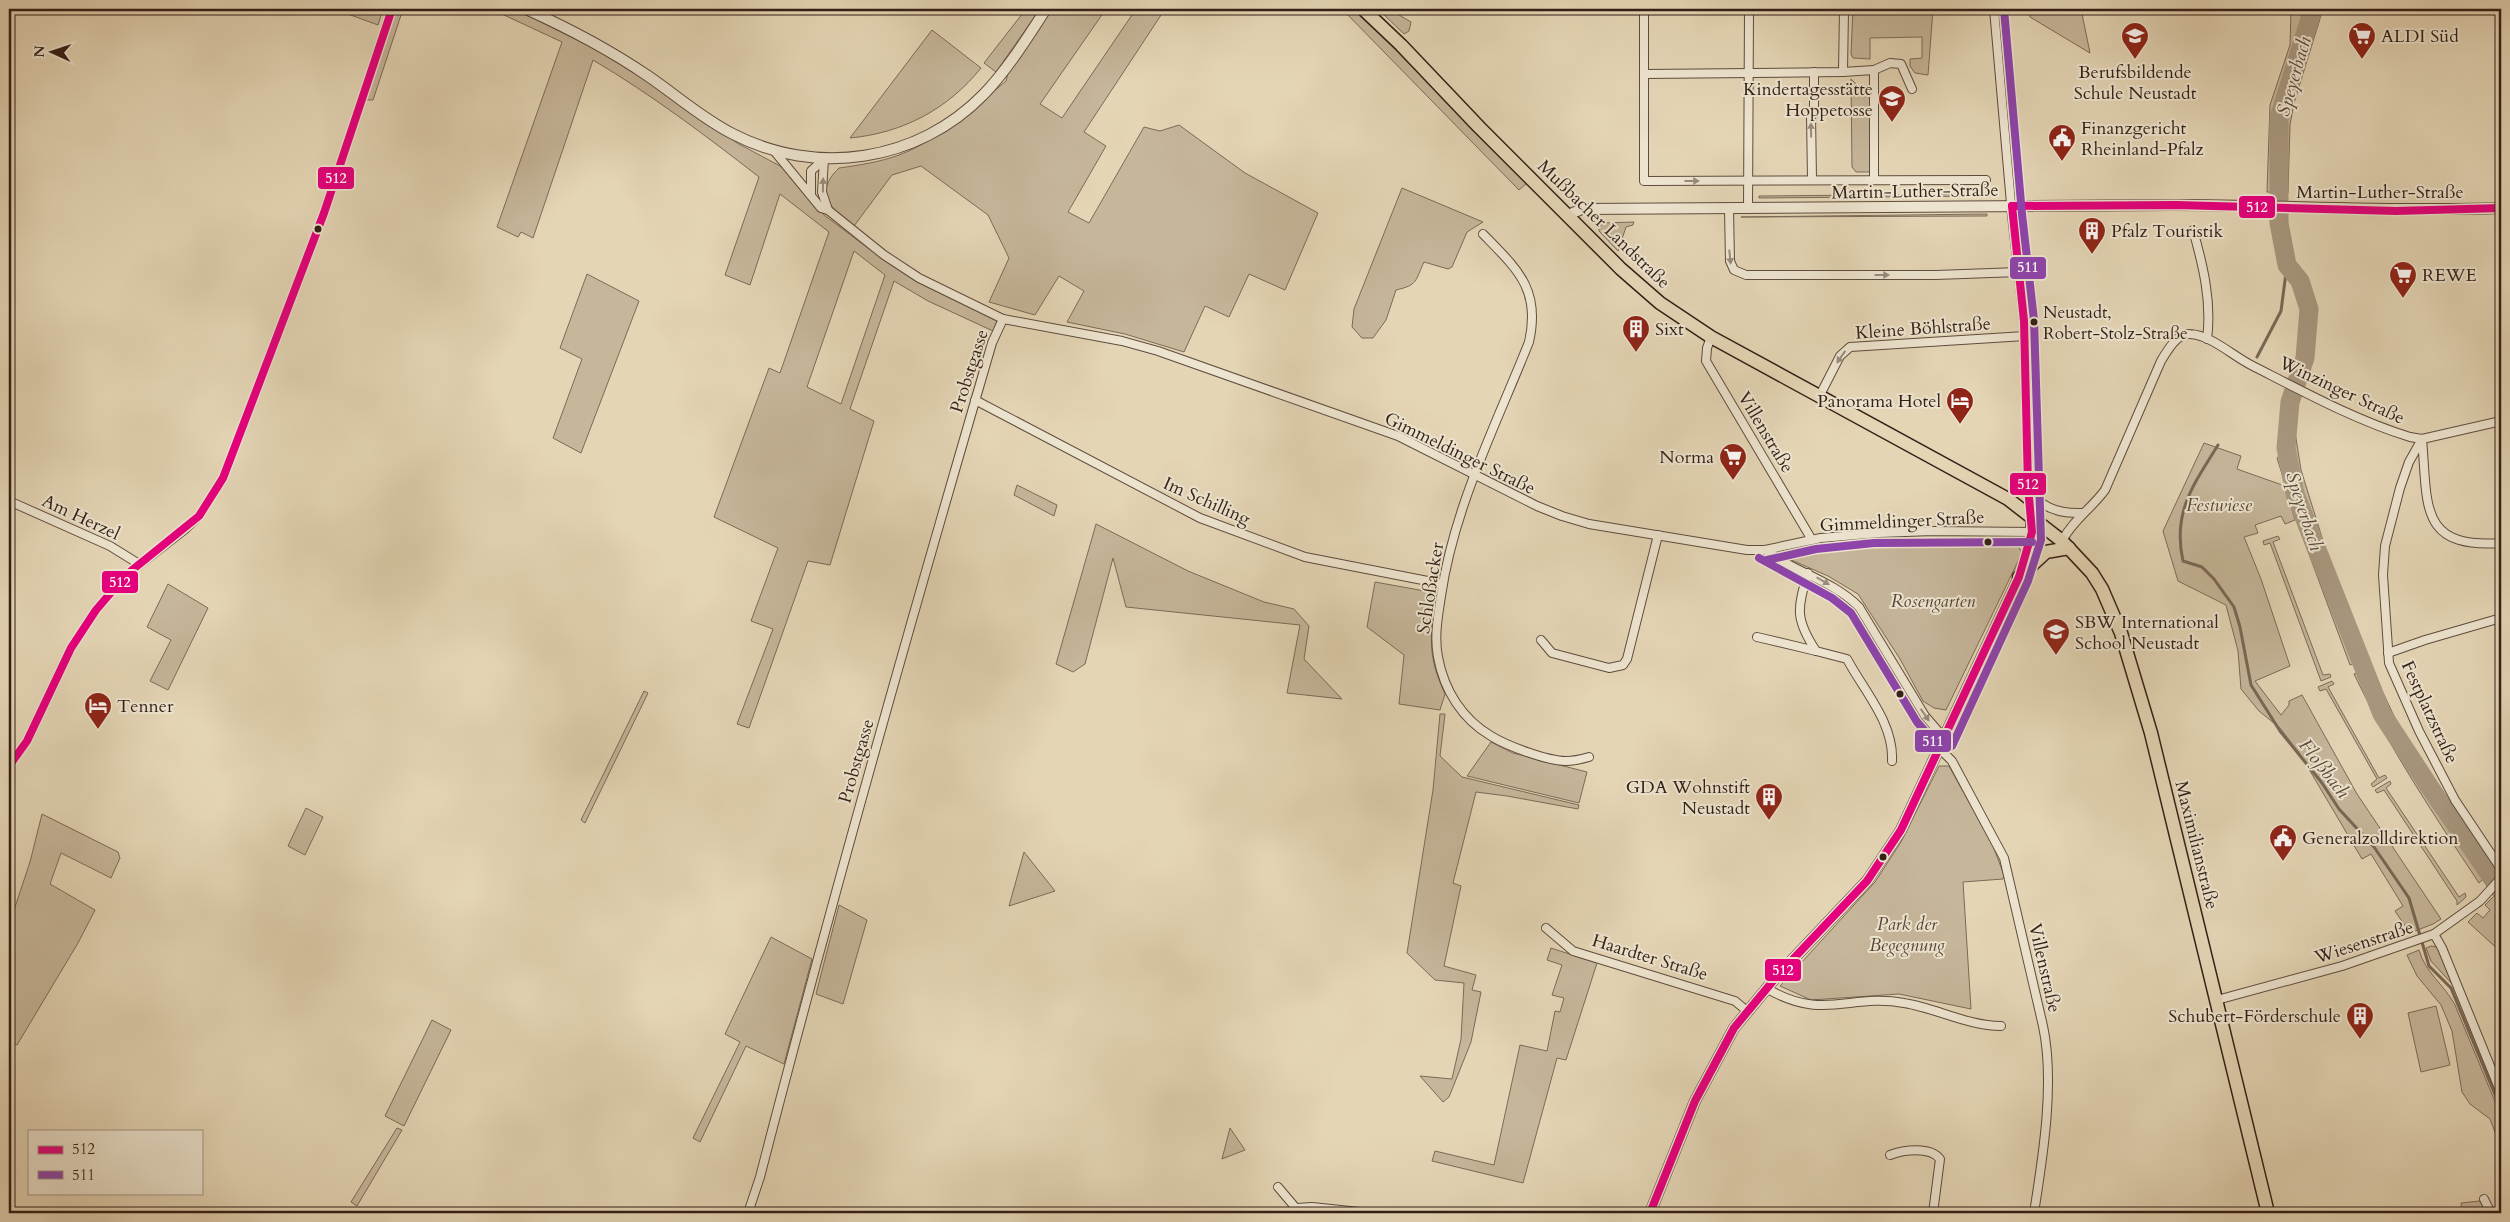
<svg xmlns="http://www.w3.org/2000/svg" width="2510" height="1222" viewBox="0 0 2510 1222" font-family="Cardo,serif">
  <rect width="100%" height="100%" fill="#e4d5b5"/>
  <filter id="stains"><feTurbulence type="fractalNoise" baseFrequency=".004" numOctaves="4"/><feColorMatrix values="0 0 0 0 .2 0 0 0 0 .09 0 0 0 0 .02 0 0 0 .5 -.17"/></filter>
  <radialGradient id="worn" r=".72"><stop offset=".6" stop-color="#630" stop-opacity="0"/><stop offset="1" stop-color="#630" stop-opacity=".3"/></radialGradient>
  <g fill="#c6b69a" stroke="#7c6a58" fill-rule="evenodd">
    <path d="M334 9H383L378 25Z"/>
    <path d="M397 9H403L373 100H366Z"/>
    <path d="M491 9H515L597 50 652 84 737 143 782 167 824 215 881 258 917 282 997 321 993 331 928 301 894 281 850 409 874 421 830 565 808 561 749 728 737 724 773 629 751 621 778 548 714 517 769 368 780 373 829 232 780 194 750 285 725 275 759 177C705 135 652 95 593 60L533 238 521 232 518 237 497 227 562 42ZM854 251 885 275 841 404 807 387Z"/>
    <path d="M1026 9H1040L996 72 984 63Z"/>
    <path d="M1052 9H1106L1040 104 1062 118 1136 9H1165L1084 132 1106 146 1068 212 1089 223 1144 127 1160 131 1179 125 1245 173 1318 213 1285 290 1249 274 1229 317 1205 306 1184 352 1125 334 1067 322 1084 291 1059 276 1035 315 989 302 1009 258 988 215 921 166 892 175 854 226C832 209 812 194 839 168 860 165 880 162 899 155 939 140 974 108 1006 81L1008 73Z"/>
    <path d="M1342 9H1358L1385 39 1527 183 1519 190Z"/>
    <path d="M1378 9H1389L1411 22 1409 31 1404 34Z"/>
    <path d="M1853 9H1933L1928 75 1915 73 1910 66V59L1922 58V37L1870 38V59L1853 58 1851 54Z"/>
    <path d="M2029 9H2081L2090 53 2030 17Z"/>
    <path d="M2291 9H2323L2294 103 2290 125 2288 193 2267 192 2270 105 2290 45Z"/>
    <path d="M932 30 981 68C948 109 903 133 850 138Z"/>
    <path d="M1851 79 1862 90H1872L1870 172H1856L1852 167Z"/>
    <path d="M1402 188 1483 222 1467 232 1452 267 1448 269 1424 262C1415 281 1418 285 1396 290L1386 320 1373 338H1362L1352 327 1354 309Z"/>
    <path d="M1986 194V196L1759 198V196Z"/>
    <path d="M1987 214V216L1741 217Z"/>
    <path d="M1634 222 1633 225 1626 227 1618 251 1599 231V227L1604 223Z"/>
    <path d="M587 274 639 301 581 453 553 438 582 359 560 348Z"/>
    <path d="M2294 400 2299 401 2295 432 2301 470 2348 621 2364 659 2350 665 2296 519 2277 458 2288 446Z"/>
    <path d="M2204 443 2241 456 2237 469 2285 486 2295 520 2285 524 2281 516 2255 525 2258 533 2244 537 2261 579 2290 666 2255 681 2281 715 2289 705V701L2302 695 2357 794 2441 919 2433 924 2410 933 2395 911 2403 906 2371 854 2362 859 2300 754 2280 728 2259 711 2241 689 2238 651 2226 605 2178 581 2163 531Z"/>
    <path d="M1017 485 1057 505 1054 516 1014 495Z"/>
    <path d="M1096 524 1188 571 1264 602 1294 609 1309 626 1304 659 1342 699 1287 693 1300 625 1126 607 1113 558 1085 664 1073 672 1056 664Z"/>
    <path d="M2278 536 2280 539 2273 542 2323 675 2330 674 2331 677 2321 681 2270 543 2264 545 2263 541Z"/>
    <path d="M1909 541 2017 544 2022 553 1946 710 1934 708 1923 701 1900 659 1858 594 1828 576 1789 559 1791 554Z"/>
    <path d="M1375 582 1436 593C1431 636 1426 653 1445 694L1440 710 1399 704 1404 655 1367 627Z"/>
    <path d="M168 584 208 608 168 690 150 681 171 640 147 627Z"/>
    <path d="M2371 667 2409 748 2491 872 2479 883C2434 815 2389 748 2354 674Z"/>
    <path d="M2332 681 2334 684 2328 687 2379 778 2385 775 2387 778 2373 787 2371 784 2377 779 2326 689 2320 691 2318 687Z"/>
    <path d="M644 691 648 693 585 823 581 820Z"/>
    <path d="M1440 714H1445L1440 756 1462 777 1579 805 1578 809 1507 796 1476 792 1453 883 1461 886 1444 966 1476 975 1472 990 1481 992 1471 1042 1449 1097 1443 1102 1420 1076 1452 1079 1461 1039 1464 983 1435 980 1407 953 1433 790Z"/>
    <path d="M1491 742 1513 753 1587 772 1579 803 1467 776Z"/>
    <path d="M1939 766H1949L1993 846 2004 875 2003 879 1963 882 1971 1009 1899 994 1811 1000 1780 986 1875 882 1901 842Z"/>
    <path d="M2390 781 2391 784 2386 788 2459 897 2465 893 2466 897 2457 905V901L2384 790 2377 793 2375 790Z"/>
    <path d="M306 808 323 817 305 855 288 846Z"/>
    <path d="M42 814 118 852 120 858 111 878 61 853 50 884 95 910 78 943 17 1045 9 1041V925L30 862Z"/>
    <path d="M1024 852 1055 891 1009 906Z"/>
    <path d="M2498 892 2501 898V952L2468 922 2477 913 2483 918 2490 910 2485 905Z"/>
    <path d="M839 905 867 920 843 1004 816 994Z"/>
    <path d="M771 937 812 959 784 1064 746 1046 700 1142 693 1138 740 1042 725 1034Z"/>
    <path d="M2431 946 2437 947 2453 985 2431 961 2426 948Z"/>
    <path d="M1551 948 1597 963 1566 1060 1557 1058 1523 1183 1432 1161 1435 1151 1494 1165 1520 1045 1547 1051 1555 1011 1560 1012 1564 998 1552 995 1562 965 1547 960Z"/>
    <path d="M2419 950C2425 972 2445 986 2455 1005L2501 1116V1148L2490 1119 2470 1104 2462 1092 2452 1031 2441 1005 2417 976 2407 955Z"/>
    <path d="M2436 1006 2450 1065 2421 1072 2408 1013Z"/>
    <path d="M432 1020 451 1030 404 1126 385 1116Z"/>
    <path d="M397 1128 402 1130 357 1206 351 1202Z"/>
    <path d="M1230 1128 1245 1150 1222 1159Z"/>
    <path d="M2480 1201 2489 1213H2462L2461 1203Z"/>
  </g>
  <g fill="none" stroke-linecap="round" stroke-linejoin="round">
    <g stroke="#796755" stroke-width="3">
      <path d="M2257 357 2281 311 2287 265"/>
      <path d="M2218 445C2194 484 2172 512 2183 561L2202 567 2214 579 2234 607 2240 627 2251 685 2280 731 2322 783 2339 809 2374 847 2409 898 2429 966 2451 988 2501 1109"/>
    </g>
    <path stroke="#a8977f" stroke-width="19" d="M2313 9 2279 118V223L2287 265 2300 281 2309 309 2305 358 2290 402 2286 448 2295 494 2382 714 2429 786 2501 891"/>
    <defs>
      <g id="minor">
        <path d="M1644 9V181L1986 180"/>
        <path d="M1994 9 2012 215 2024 321 2028 486 2031 516"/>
        <path d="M1843 72 1844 9"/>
        <path d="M1644 74 1843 72 1874 70 1890 63 1901 64 1912 89"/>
        <path d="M775 152 821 208 828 210 884 255 919 278 1003 319 1122 341 1158 351 1398 436 1537 506 1562 516 1589 524 1747 550H1765L1821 538 1879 533 1932 531 2032 532"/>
        <path d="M824 159 822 192 828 210"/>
        <path d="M1812 179 1811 115 1814 112V72"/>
        <path d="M1874 180V70"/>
        <path d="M811 195V171L824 159"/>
        <path d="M1729 209 1730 261 1734 270 1746 275H1936L2019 272"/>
        <path d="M1748 209 1749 10"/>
        <path d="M2193 230C2203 265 2212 302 2207 339"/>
        <path d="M1483 234C1517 269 1541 289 1529 342 1496 425 1454 507 1441 596 1438 616 1434 636 1438 657 1444 690 1462 719 1491 736 1507 746 1548 761 1566 761 1574 761 1582 759 1589 757"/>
        <path d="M1711 337 1707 348 1706 361 1812 540"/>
        <path d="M1820 395 1840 356 1850 347 2025 336"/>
        <path d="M975 400 1200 518 1305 557 1443 584"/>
        <path d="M2422 439 2409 462 2400 488 2385 546 2383 575 2389 663 2419 731 2455 800 2501 869"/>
        <path d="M2422 439C2428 504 2418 549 2501 543"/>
        <path d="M2029 489C2041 509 2061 514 2083 513"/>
        <path d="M9 501 110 546 139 564"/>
        <path d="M2062 541C2073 520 2091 509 2105 490L2161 361C2167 351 2177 333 2190 334 2211 335 2233 356 2251 365 2302 391 2355 420 2410 437L2422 439 2501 421"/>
        <path d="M1765 550C1794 572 1832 580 1859 607L1925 716 1945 739"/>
        <path d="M1808 573C1797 609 1795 619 1816 651L1847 659C1864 691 1894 723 1892 761"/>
        <path d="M1757 637 1816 651"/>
        <path d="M1541 640 1552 653 1609 668 1623 665 1627 659 1658 535"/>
        <path d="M2388 653 2425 640 2501 618"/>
        <path d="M1940 749 1952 761 2004 858 2043 1026C2055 1082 2043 1156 2034 1213"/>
        <path d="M9 766 27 741 71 648 96 610 126 575 184 530 199 516 223 478 324 213 392 9"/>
        <path d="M1546 928 1573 951 1735 1001 1747 1011"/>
        <path d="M2434 934 2442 948 2501 1093"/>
        <path d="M1766 988C1823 1022 1850 993 1904 1003 1936 1008 1968 1026 2001 1026"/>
        <path d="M2217 1000 2342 966 2434 934 2480 901 2501 878"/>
        <path d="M1890 1155C1903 1150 1930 1146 1940 1159L1933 1213"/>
        <path d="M1278 1187 1300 1213"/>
        <path d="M2484 1199 2491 1213"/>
        <path d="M1297 1208 1312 1207 1369 1213"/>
        <path d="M748 1213 760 1177C832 898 911 620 992 343L1003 319"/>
      </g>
      <g id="tertiary">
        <path d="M526 9C568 28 610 50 648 76 676 95 703 119 733 134 816 177 918 162 984 94 1008 69 1027 38 1046 9"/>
        <path d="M1568 215 1582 209C1779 207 1976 205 2173 205 2283 205 2392 212 2501 208"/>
        <path d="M1650 1213 1695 1101 1734 1028 1777 976 1867 881 1901 830 2019 577 2031 540V516"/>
      </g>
      <g id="primary">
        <path d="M1363 9 1401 45 1479 127 1621 269 1660 303 1711 337 2008 499 2062 541 2092 573 2102 589 2121 633 2151 733 2268 1213"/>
        <path d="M2019 577 2046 552 2069 548"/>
      </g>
    </defs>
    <use href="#minor" stroke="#5f4c3e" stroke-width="10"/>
    <use href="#tertiary" stroke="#5f4c3e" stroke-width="12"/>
    <use href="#primary" stroke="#331f16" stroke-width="15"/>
    <use href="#minor" stroke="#ede4cf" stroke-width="8"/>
    <use href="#tertiary" stroke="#ede4cf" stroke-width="10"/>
    <use href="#primary" stroke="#e4d5b5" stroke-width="12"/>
    <defs>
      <g id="bus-1">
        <path d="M2012 206 2176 205 2396 211 2501 208"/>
        <path d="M9 766 27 741 71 648 96 610 126 575 199 516 223 478 324 213 392 9"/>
        <path d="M1650 1213 1695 1101 1734 1028 1777 976 1867 881 1901 830 2019 577 2032 532 2028 486 2024 321 2012 206"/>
      </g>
      <g id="bus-2">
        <path d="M1759 558 1832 598 1851 613 1917 722 1938 746 1946 749 1952 746 2028 581 2041 540 2034 320 2022 214 2004 9"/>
        <path d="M1767 560 1816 549 1874 543 2032 542"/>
      </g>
    </defs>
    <use href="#bus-1" stroke="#ede4cf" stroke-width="11"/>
    <use href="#bus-2" stroke="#ede4cf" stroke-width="11"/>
    <use href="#bus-1" stroke="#e5007d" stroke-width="8"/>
    <use href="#bus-2" stroke="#8e44ad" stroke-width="8"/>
  </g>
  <defs><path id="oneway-solid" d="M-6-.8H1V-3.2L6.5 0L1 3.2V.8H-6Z" transform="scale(1.25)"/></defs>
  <g fill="#998b7c">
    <use href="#oneway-solid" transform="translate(1811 130) rotate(-91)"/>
    <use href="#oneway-solid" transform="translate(1692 181)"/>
    <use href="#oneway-solid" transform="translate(823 185) rotate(-89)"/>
    <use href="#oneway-solid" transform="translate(1730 257) rotate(84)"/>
    <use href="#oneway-solid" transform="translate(1882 275)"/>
    <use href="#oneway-solid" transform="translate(1841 357) rotate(125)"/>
    <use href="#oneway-solid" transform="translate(1823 581) rotate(30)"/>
    <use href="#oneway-solid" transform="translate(1925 715) rotate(55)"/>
  </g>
  <defs>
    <symbol id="school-pin" viewBox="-11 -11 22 30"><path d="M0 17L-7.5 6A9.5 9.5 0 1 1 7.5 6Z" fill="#8f2418" stroke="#ede4cf"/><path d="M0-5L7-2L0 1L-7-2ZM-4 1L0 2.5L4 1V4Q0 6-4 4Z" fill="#fff"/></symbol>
    <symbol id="supermarket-pin" viewBox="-11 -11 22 30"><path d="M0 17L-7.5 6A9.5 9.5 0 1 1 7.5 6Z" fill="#8f2418" stroke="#ede4cf"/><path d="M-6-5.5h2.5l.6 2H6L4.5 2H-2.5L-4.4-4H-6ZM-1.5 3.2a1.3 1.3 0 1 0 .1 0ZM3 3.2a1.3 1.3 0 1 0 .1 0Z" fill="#fff"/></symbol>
    <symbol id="civic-pin" viewBox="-11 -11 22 30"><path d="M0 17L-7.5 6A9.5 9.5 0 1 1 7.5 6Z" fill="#8f2418" stroke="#ede4cf"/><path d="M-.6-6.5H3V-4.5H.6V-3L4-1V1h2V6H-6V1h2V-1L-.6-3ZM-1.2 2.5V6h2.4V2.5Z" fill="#fff"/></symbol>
    <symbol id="building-pin" viewBox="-11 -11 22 30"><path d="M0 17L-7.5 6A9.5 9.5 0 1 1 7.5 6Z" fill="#8f2418" stroke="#ede4cf"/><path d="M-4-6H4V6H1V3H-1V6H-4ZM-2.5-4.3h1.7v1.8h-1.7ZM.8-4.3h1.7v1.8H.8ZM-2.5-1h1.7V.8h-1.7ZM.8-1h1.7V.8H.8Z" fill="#fff"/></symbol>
    <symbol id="hotel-pin" viewBox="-11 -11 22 30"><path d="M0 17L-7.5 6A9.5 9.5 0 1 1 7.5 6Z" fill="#8f2418" stroke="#ede4cf"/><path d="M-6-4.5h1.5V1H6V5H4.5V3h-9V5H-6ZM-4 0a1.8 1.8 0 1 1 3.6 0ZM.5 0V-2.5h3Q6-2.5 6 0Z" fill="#fff"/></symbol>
  </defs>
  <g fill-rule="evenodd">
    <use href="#school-pin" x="2119" y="20" width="32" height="43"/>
    <use href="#supermarket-pin" x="2346" y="20" width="32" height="43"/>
    <use href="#school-pin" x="1876" y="83" width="32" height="43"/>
    <use href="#civic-pin" x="2046" y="122" width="32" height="43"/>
    <use href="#building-pin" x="2076" y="215" width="32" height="43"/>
    <use href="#supermarket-pin" x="2387" y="259" width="32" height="43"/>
    <use href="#building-pin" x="1620" y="313" width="32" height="43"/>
    <use href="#hotel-pin" x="1944" y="385" width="32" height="43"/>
    <use href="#supermarket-pin" x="1717" y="441" width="32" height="43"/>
    <use href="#school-pin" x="2040" y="616" width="32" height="43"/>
    <use href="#hotel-pin" x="82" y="690" width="32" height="43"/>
    <use href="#building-pin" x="1753" y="781" width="32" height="43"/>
    <use href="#civic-pin" x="2267" y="822" width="32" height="43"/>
    <use href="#building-pin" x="2344" y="1000" width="32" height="43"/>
  </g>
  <g fill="#331f16" stroke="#ede4cf" stroke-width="2">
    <circle cx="318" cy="229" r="4.5"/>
    <circle cx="2034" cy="322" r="4.5"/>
    <circle cx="1988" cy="542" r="4.5"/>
    <circle cx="1900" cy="694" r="4.5"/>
    <circle cx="1883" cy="857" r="4.5"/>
  </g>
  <g text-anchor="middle" stroke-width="4" stroke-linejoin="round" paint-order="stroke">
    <g font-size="17" fill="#331f16" stroke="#ede4cf" text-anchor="start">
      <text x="2043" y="318">Neustadt,<tspan x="2043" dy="21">Robert-Stolz-Straße</tspan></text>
    </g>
    <g font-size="18" fill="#331f16" stroke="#ede4cf" text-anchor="start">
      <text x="2381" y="42">ALDI Süd</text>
      <text x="2135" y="78" text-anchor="middle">Berufsbildende<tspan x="2135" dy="21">Schule Neustadt</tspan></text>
      <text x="1873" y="95" text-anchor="end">Kindertagesstätte<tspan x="1873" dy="21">Hoppetosse</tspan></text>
      <text x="2081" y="134">Finanzgericht<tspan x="2081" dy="21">Rheinland-Pfalz</tspan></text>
      <text x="2111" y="237">Pfalz Touristik</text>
      <text x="2422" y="281">REWE</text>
      <text x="1655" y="335">Sixt</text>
      <text x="1941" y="407" text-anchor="end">Panorama Hotel</text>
      <text x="1714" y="463" text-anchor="end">Norma</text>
      <text x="2075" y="628">SBW International<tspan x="2075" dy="21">School Neustadt</tspan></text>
      <text x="117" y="712">Tenner</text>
      <text x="1750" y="793" text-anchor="end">GDA Wohnstift<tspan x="1750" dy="21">Neustadt</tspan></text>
      <text x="2302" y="844">Generalzolldirektion</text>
      <text x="2341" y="1022" text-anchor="end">Schubert-Förderschule</text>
    </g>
    <g font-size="18" fill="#331f16" stroke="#ede4cf">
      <text transform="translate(1915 191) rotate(-1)" y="6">Martin-Luther-Straße</text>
      <text x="2380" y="198">Martin-Luther-Straße</text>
      <text transform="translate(1604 224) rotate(44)" y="6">Mußbacher Landstraße</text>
      <text transform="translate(1923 328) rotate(-4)" y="6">Kleine Böhlstraße</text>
      <text transform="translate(969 371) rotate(-72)" y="6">Probstgasse</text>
      <text transform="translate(2342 390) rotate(25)" y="6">Winzinger Straße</text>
      <text transform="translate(1766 432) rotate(59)" y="6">Villenstraße</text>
      <text transform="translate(1460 453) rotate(26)" y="6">Gimmeldinger Straße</text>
      <text transform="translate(1207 501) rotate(24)" y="6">Im Schilling</text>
      <text transform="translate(81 517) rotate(25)" y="6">Am Herzel</text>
      <text transform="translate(1902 521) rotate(-3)" y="6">Gimmeldinger Straße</text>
      <text transform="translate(1430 588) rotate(-81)" y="6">Schloßacker</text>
      <text transform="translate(2430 712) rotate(65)" y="6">Festplatzstraße</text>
      <text transform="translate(856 761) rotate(-74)" y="6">Probstgasse</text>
      <text transform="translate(2197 845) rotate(76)" y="6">Maximilianstraße</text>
      <text transform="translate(2364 942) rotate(-18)" y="6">Wiesenstraße</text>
      <text transform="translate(1650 957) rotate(17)" y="6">Haardter Straße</text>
      <text transform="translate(2045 968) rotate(77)" y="6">Villenstraße</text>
    </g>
    <g font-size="18" font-style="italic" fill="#584537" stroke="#ede4cf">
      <text x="2219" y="511">Festwiese</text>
      <text x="1933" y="607">Rosengarten</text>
      <text x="1907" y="930">Park der<tspan x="1907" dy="21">Begegnung</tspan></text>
    </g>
    <g font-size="19" font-style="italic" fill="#5c493b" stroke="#ede4cf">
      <text transform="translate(2293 76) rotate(-74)" y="7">Speyerbach</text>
      <text transform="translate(2305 511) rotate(72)" y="7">Speyerbach</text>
      <text transform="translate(2325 768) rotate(52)" y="7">Floßbach</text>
    </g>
  </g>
  <g stroke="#ede4cf" stroke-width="2">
    <rect x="317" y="166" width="38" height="24" rx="5" fill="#e5007d"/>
    <rect x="2238" y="195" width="38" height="24" rx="5" fill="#e5007d"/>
    <rect x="2009" y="256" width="38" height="24" rx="5" fill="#8e44ad"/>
    <rect x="2009" y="472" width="38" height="24" rx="5" fill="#e5007d"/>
    <rect x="101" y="570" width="38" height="24" rx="5" fill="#e5007d"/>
    <rect x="1914" y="729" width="38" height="24" rx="5" fill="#8e44ad"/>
    <rect x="1764" y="958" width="38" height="24" rx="5" fill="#e5007d"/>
  </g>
  <g font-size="14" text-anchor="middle" font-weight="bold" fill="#fff">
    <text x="336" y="183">512</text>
    <text x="2257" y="212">512</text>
    <text x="2028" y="272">511</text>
    <text x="2028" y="489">512</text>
    <text x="120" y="587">512</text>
    <text x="1933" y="746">511</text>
    <text x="1783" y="975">512</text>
  </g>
  <rect width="2510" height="1222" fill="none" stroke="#e4d5b5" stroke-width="30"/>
  <rect x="10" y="10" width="2490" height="1202" fill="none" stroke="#331f16" stroke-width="2.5"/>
  <rect x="15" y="15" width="2480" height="1192" fill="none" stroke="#331f16"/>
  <rect x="28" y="1130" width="175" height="65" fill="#ede4cf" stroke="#a39585"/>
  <rect x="38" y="1146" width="25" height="8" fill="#e5007d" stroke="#a39585"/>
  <text x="72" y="1154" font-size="15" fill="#331f16">512</text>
  <rect x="38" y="1171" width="25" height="8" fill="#8e44ad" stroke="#a39585"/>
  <text x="72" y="1180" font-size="15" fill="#331f16">511</text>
  <g transform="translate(52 52) rotate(273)" stroke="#ede4cf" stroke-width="4" paint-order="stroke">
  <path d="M0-4L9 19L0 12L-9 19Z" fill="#331f16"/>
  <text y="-8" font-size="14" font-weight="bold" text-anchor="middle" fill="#331f16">N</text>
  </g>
  <rect width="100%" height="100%" filter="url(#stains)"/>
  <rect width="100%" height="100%" fill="url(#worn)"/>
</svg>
